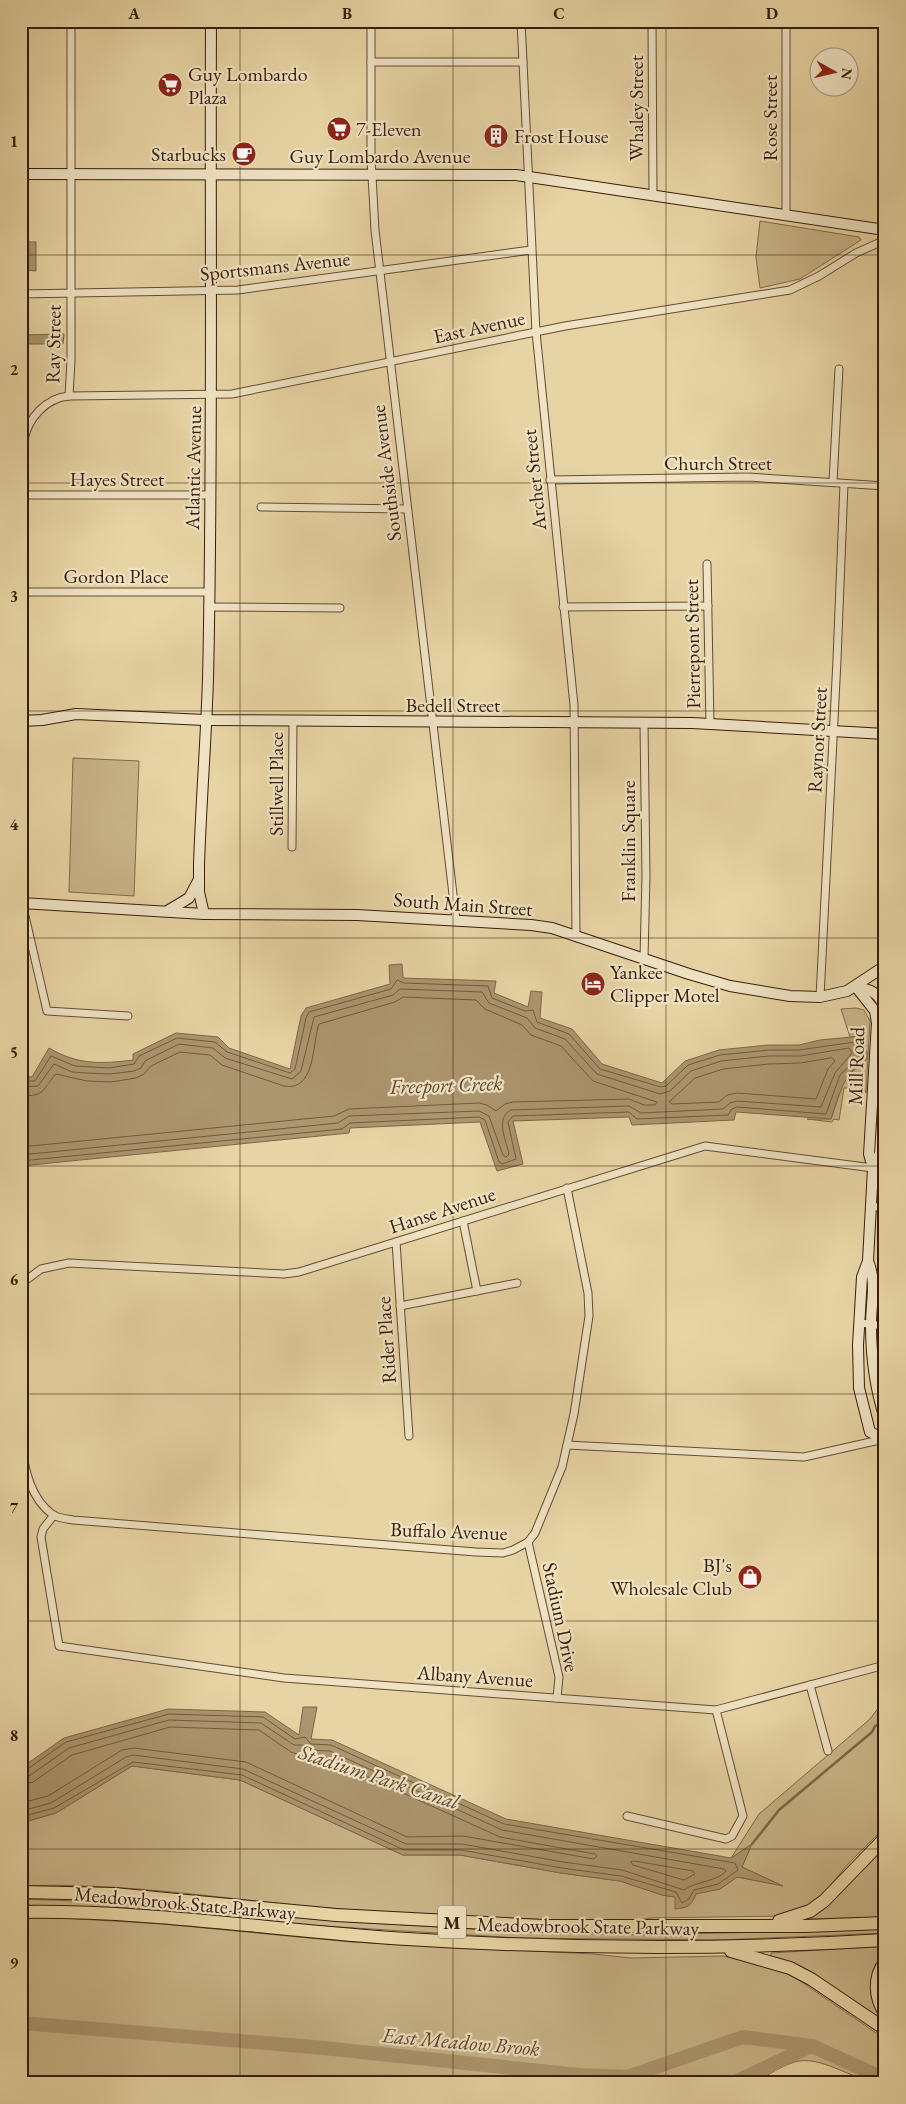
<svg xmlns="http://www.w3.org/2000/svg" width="906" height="2104" viewBox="0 0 906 2104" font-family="'EB Garamond',serif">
  <rect width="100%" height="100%" fill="#e7d4a4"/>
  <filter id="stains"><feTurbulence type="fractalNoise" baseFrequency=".004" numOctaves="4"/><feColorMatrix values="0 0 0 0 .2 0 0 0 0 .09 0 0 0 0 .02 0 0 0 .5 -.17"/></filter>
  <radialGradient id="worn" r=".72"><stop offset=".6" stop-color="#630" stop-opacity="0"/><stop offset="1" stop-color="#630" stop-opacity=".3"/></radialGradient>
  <g fill="#c9b589" stroke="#806948">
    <path d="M760 221 859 237 861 240 800 279 760 288 756 257Z"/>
    <path d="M73 758 139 761 134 896 69 892Z"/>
    <path d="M856 1008 864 1010 870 1021 866 1093 862 1083 852 1082 850 1088H844L839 1120 834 1119 832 1122 807 1119H831L845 1078 867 1059 862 1036 850 1037 841 1009Z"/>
    <path d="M885 1699V1827C873 1839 861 1851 849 1863 826 1889 821 1905 785 1916L650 1918 628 1922C520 1919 411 1915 304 1906 210 1897 115 1882 21 1886V1823L56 1813 132 1766 240 1780 403 1855H460L561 1873 620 1881 662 1895 675 1897 720 1889 737 1877 780 1885 742 1867 751 1845 731 1858 759 1814 870 1719Z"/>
    <path d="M885 1845V1917L806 1919 807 1916Z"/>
    <path d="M21 1899 129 1903 325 1920 520 1932 641 1935 885 1929V1933L721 1940 519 1938 306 1925 128 1908 21 1905Z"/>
    <path d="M21 1918H62L163 1924 351 1942 593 1954 631 1958 723 1956 761 1963 787 1972 885 2039V2083C856 2083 826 2057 799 2061 786 2063 765 2077 753 2083H21Z"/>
    <path d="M885 1946V1956L877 1969 885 2025 771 1956V1953Z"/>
  </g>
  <g fill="#ac966f" stroke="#7e6646">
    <path d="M21 242H36V271L21 270Z"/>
    <path d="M64 334 63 344H27V353H21V335Z"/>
    <path d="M402 964 403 978 496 981 494 993 528 1007 531 991 542 992 540 1018 572 1029 602 1064 662 1083 685 1061 719 1050 768 1045H799L820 1040 862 1036V1048L867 1051V1059C843 1073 839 1095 831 1119L736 1112 734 1120 632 1125 629 1117 513 1121 523 1164 497 1171 480 1122 350 1128 349 1133 21 1166V1076L32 1077 49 1048C78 1065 101 1064 133 1060V1054L176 1033 218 1037 229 1048 290 1069 301 1016 306 1008 390 984 389 965Z"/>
    <path d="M303 1707H317L311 1739 332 1740 506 1819 731 1858 752 1844 742 1867 783 1886 737 1877 720 1889 696 1894C692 1906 687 1908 675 1909V1897L662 1895 620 1881 561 1873 460 1855H403L240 1780 132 1766 56 1813 21 1823V1768L64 1738 168 1709 265 1712 299 1735Z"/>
  </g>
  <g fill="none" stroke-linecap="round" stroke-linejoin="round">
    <g stroke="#725a3c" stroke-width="1">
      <path d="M832 1058 835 1061 828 1069 816 1099 737 1093 727 1095 719 1102 672 1104 669 1102 695 1078 723 1069 769 1064 800 1063Z"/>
      <path d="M21 1081H35L51 1056 75 1066 109 1068 134 1064 139 1056 177 1038 215 1042 227 1052 290 1073 295 1069 306 1018 309 1012 391 989 397 980 404 983 488 986 492 998 525 1011 533 1010 537 1022 569 1034 600 1069 661 1087 666 1086 688 1065 720 1055 769 1050H799L855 1042 862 1054 840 1075 826 1114 737 1107 732 1109 728 1115 637 1119 629 1112 513 1116 508 1122 516 1159 502 1164 499 1162 485 1120 479 1117 350 1123 342 1129 21 1161"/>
      <path d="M21 1087 38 1086 54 1064 72 1072 87 1073 110 1074 134 1071 141 1068 145 1061 179 1044 213 1048 225 1058 292 1079 301 1071 314 1017 393 995 400 989 482 992 489 1003 527 1018 535 1028 565 1039 597 1074 660 1094 670 1091 691 1071 721 1061 769 1056H800L849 1048 852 1053 835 1073 821 1107 737 1101 730 1103 723 1109 641 1113 629 1106 511 1110C495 1118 506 1140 509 1154L506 1157 503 1155 489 1116 479 1111 349 1116 338 1123 21 1155"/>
      <path d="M21 1095C45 1098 43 1088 56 1074L87 1081 111 1082 136 1078 144 1074 151 1066 180 1052 210 1055 222 1065 284 1086C316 1092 312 1043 319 1024L395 1002 403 997 476 1000 485 1009 522 1025 531 1035 561 1046 593 1081 657 1102 655 1105H644L629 1099 513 1102 505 1104 496 1111 487 1105 479 1103 349 1109 334 1116 21 1147"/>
      <path d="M21 1771 26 1770 66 1742 169 1714 263 1717 295 1739 305 1737 311 1744 331 1745 504 1824 735 1863 738 1870 718 1884 694 1890 689 1899 682 1903 676 1892 621 1876 562 1868 461 1850H404L242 1775 133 1762 54 1808 21 1817"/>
      <path d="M21 1778 29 1776 69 1748 169 1720 261 1723 294 1745H302L310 1750 330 1751 502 1830 724 1869 726 1871C717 1882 696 1881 684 1890L622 1870 563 1862 462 1844H406L243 1769 133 1755 126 1757 51 1803 21 1811"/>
      <path d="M21 1785 33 1782 72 1755 170 1727 259 1730 291 1752 309 1758 328 1759 500 1837 595 1854 597 1856 594 1859 463 1836 407 1837 246 1762 134 1748 122 1750 48 1796 21 1803"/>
      <path d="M634 1861 693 1871 695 1874 684 1880 633 1865 631 1862Z"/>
    </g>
    <path stroke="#7e6646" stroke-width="2.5" d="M752 1844 779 1810 872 1732 875 1726 885 1723"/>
    <g stroke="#ac966f" stroke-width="14">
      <path d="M21 2023 314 2047 580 2075 627 2077 743 2037 812 2046 885 2079"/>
      <path d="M733 2083 811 2046"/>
    </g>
    <defs>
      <g id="street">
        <path d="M371 21V158L375 230 456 920"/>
        <path d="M521 21 536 332 574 705 576 936"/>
        <path d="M652 21 653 196"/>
        <path d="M371 62H523"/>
        <path d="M786 215V21"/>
        <path d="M21 294 238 290 531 250"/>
        <path d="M69 396 71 361V21"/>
        <path d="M550 480 748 477 885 486"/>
        <path d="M833 482 839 369"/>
        <path d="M24 495H210"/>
        <path d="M261 507 407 509"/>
        <path d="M707 564 710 724"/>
        <path d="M24 592H209"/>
        <path d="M208 607 340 608"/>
        <path d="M563 607 708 606"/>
        <path d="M292 847 293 721"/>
        <path d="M644 958 646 876 644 723"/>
        <path d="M820 997 837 660 844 484"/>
        <path d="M128 1016 47 1011 22 903 24 440C28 418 46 398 69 396L232 394 565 326 790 290 819 276 856 253 885 240"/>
        <path d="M871 1206 885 1208"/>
        <path d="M463 1221 477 1291"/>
        <path d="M396 1242 409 1436"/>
        <path d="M21 1284 41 1269 69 1263 284 1274 299 1272 705 1146 873 1168"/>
        <path d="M400 1306 517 1283"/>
        <path d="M860 1323 885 1326"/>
        <path d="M21 1444C25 1470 30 1498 53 1515 58 1518 67 1519 73 1520L476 1552 503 1553 513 1550 528 1542 535 1533 562 1467 574 1414 589 1316 588 1293 567 1188"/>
        <path d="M567 1445 804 1457 884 1439"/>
        <path d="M54 1515 43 1529 41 1537 59 1646 284 1678 716 1710 885 1665"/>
        <path d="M528 1542 559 1677 557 1698"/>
        <path d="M810 1685 828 1751"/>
        <path d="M627 1816 726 1839 732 1836 743 1816 716 1710"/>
      </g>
      <g id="secondary">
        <path d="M21 174 516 175 885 230"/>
        <path d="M21 721 42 720 76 714 205 720 692 723 885 734"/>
        <path d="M21 903 204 914 357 915 531 925 552 928 689 974 730 986 790 996 820 997 847 991 885 966"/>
        <path d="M169 910 189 898 198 881"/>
        <path d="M204 914 199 892V865C201 803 206 741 208 679 213 459 210 240 211 21"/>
        <path d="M856 987 875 1011 877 1023 869 1154 873 1168 868 1261 862 1277 858 1345 859 1388 870 1432 884 1439"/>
        <path d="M856 987C875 990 883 996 885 1016"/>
        <path d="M873 1168 880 1153 885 1077"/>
        <path d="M868 1261C877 1283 871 1301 871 1325 871 1357 875 1388 885 1419"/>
      </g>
      <g id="highway">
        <path d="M21 1892 114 1894 336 1915 543 1926H806L885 1923"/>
        <path d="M21 1912C150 1910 278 1931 407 1939 566 1949 725 1950 885 1940"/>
        <path d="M779 1921 810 1911 824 1901 885 1838"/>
        <path d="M731 1951 790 1968 811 1979 885 2029"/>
        <path d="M885 1962C873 1978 875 1998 885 2013"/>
      </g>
    </defs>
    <use href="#street" stroke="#644b2f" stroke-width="9"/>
    <use href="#secondary" stroke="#381d08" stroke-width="12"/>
    <use href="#highway" stroke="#381d08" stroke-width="14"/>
    <use href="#street" stroke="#efe3c4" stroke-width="7"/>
    <use href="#secondary" stroke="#efe3c4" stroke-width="10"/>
    <use href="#highway" stroke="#e7d4a4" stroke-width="12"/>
  </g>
  <path fill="none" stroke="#381d08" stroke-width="1" stroke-opacity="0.55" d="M240 21V2083M453 21V2083M666 21V2083M21 255H885M21 483H885M21 711H885M21 938H885M21 1166H885M21 1394H885M21 1621H885M21 1849H885"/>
  <defs>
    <symbol id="supermarket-disc" viewBox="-11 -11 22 22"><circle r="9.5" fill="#8f2418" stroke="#efe3c4"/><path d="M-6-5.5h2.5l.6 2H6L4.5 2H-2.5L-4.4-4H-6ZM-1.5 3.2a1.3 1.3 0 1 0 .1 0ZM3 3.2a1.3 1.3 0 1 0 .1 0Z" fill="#fff"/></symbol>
    <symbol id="building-disc" viewBox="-11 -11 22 22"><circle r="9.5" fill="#8f2418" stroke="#efe3c4"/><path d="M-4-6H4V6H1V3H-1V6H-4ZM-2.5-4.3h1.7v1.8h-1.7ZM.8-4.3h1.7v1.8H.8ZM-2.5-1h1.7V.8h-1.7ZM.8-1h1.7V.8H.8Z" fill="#fff"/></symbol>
    <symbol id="cafe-disc" viewBox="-11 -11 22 22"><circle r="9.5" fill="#8f2418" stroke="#efe3c4"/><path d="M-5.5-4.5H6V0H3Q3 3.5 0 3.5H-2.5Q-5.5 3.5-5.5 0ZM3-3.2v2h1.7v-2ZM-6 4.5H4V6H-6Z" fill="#fff"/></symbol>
    <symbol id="hotel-disc" viewBox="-11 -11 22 22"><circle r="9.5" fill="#8f2418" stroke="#efe3c4"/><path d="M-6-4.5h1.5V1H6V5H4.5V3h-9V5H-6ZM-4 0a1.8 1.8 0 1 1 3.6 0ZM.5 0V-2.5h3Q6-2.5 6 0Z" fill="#fff"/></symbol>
    <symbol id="shop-disc" viewBox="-11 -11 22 22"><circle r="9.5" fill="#8f2418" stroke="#efe3c4"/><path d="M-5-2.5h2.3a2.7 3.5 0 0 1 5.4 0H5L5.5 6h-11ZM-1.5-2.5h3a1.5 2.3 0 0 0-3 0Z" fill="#fff"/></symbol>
  </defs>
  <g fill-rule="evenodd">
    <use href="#supermarket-disc" x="156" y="71" width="28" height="28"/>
    <use href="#supermarket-disc" x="325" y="115" width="28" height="28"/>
    <use href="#building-disc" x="482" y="122" width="28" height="28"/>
    <use href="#cafe-disc" x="230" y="140" width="28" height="28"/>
    <use href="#hotel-disc" x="579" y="970" width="28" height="28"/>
    <use href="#shop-disc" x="736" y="1563" width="28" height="28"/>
  </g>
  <g text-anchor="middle" stroke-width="4.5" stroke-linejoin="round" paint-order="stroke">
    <rect fill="#efe3c4" stroke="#6f5840" stroke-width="1" x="438" y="1905.5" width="28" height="33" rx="4"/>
    <g font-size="19" font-weight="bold" fill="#381d08">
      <text x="452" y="1929">M</text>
    </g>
    <g font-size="20" fill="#381d08" stroke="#efe3c4" text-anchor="start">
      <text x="188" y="81">Guy Lombardo<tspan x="188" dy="23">Plaza</tspan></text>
      <text x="356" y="136">7-Eleven</text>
      <text x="514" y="143">Frost House</text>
      <text x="226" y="161" text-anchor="end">Starbucks</text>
      <text x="610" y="979">Yankee<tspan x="610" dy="23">Clipper Motel</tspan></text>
      <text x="732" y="1572" text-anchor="end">BJ's<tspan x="732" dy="23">Wholesale Club</tspan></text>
    </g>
    <g font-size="20" fill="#381d08" stroke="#efe3c4">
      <text transform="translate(636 108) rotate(-90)" y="7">Whaley Street</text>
      <text transform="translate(770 118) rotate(-90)" y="7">Rose Street</text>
      <text x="380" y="163">Guy Lombardo Avenue</text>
      <text transform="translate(275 266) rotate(-6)" y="7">Sportsmans Avenue</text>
      <text transform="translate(479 327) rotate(-12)" y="7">East Avenue</text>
      <text transform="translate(53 344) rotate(-89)" y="7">Ray Street</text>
      <text x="718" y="470">Church Street</text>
      <text transform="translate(193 468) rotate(-89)" y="7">Atlantic Avenue</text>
      <text transform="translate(386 473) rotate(-97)" y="7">Southside Avenue</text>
      <text x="117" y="486">Hayes Street</text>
      <text transform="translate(534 480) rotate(-96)" y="7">Archer Street</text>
      <text x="116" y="583">Gordon Place</text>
      <text transform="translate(692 644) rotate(-91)" y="7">Pierrepont Street</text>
      <text x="453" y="712">Bedell Street</text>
      <text transform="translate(817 740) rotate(-87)" y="7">Raynor Street</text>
      <text transform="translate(276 784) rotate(-90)" y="7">Stillwell Place</text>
      <text transform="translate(628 841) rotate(-90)" y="7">Franklin Square</text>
      <text transform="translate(463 904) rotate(4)" y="7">South Main Street</text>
      <text transform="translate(856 1066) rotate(-88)" y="7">Mill Road</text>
      <text transform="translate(442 1210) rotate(-18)" y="7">Hanse Avenue</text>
      <text transform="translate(386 1340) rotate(-94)" y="7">Rider Place</text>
      <text transform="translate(449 1531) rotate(2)" y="7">Buffalo Avenue</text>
      <text transform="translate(561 1617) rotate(78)" y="7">Stadium Drive</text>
      <text transform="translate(475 1676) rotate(4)" y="7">Albany Avenue</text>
      <text transform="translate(185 1903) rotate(5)" y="7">Meadowbrook State Parkway</text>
      <text transform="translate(588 1926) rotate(1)" y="7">Meadowbrook State Parkway</text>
    </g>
    <g font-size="21" font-style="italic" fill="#61472c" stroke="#efe3c4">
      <text transform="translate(446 1085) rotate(-2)" y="7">Freeport Creek</text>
      <text transform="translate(379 1777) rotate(18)" y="7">Stadium Park Canal</text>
      <text transform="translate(461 2042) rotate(5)" y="7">East Meadow Brook</text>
    </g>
  </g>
  <rect width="906" height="2104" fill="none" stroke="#e7d4a4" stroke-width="55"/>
  <g transform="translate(834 72) rotate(98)"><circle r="24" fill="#efe3c4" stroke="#a69479"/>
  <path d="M0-4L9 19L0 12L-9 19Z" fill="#8f2418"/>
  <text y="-8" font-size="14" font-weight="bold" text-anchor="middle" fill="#381d08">N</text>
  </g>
  <rect x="28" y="28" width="850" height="2048" fill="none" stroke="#381d08" stroke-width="2"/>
  <g font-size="16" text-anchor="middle" font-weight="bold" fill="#381d08">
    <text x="134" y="19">A</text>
    <text x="347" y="19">B</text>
    <text x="559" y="19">C</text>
    <text x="772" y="19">D</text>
    <text x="14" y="147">1</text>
    <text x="14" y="375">2</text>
    <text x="14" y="602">3</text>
    <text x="14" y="830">4</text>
    <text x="14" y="1058">5</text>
    <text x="14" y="1285">6</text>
    <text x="14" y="1513">7</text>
    <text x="14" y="1741">8</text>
    <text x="14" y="1968">9</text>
  </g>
  <rect width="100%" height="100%" filter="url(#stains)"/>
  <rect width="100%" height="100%" fill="url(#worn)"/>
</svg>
